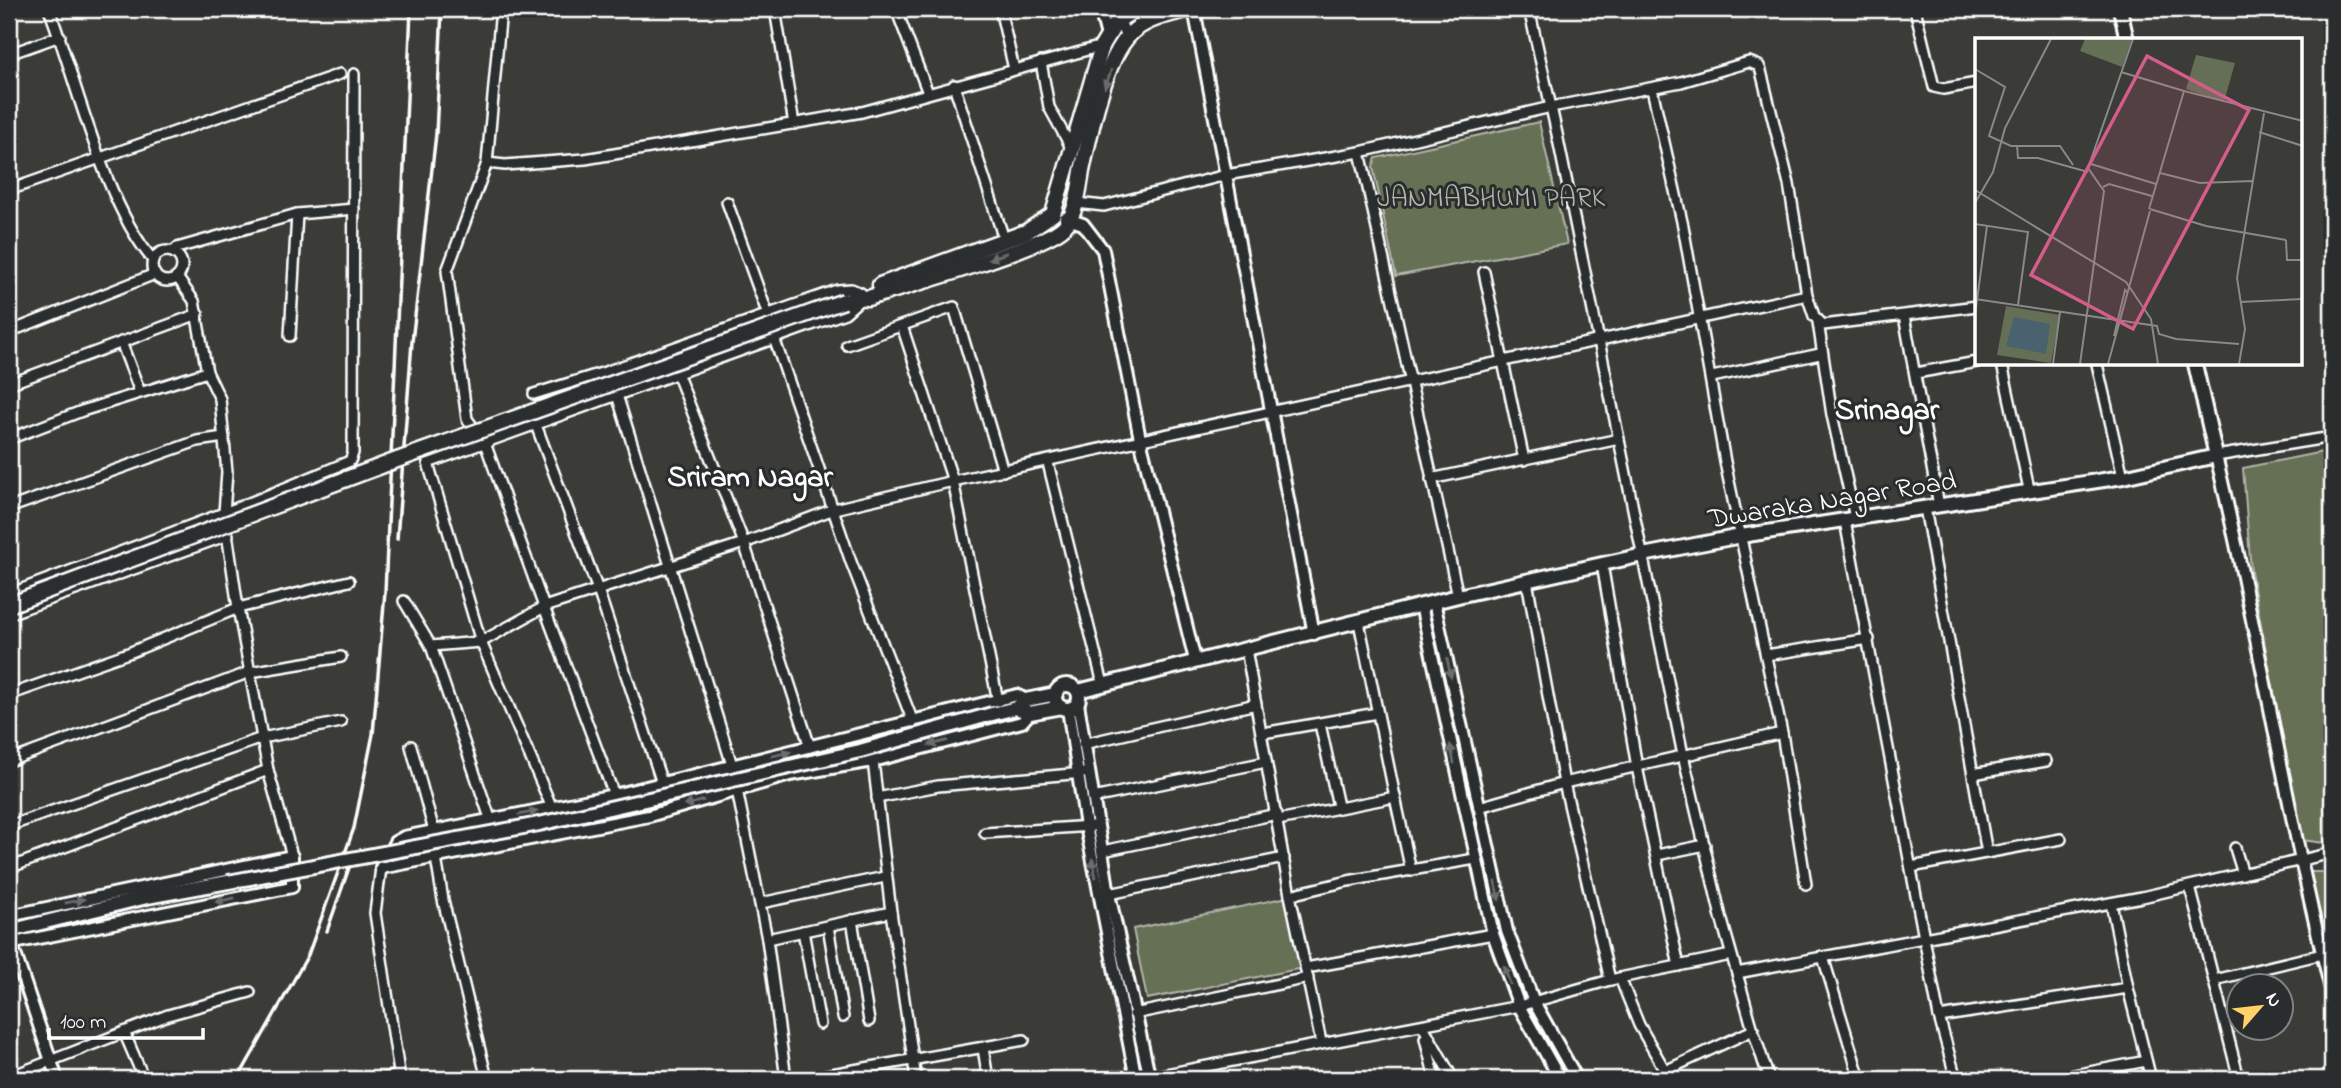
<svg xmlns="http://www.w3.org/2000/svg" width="2341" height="1088" viewBox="0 0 2341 1088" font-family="'Indie Flower',sans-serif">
  <rect width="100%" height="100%" fill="#3b3b37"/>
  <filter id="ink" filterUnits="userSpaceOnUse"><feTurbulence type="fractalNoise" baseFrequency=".0143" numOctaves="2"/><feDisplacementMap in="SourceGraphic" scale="14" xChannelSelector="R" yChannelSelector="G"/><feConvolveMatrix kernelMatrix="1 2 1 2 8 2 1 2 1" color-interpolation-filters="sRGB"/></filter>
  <g filter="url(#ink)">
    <g fill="#656f55" stroke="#b2b7aa" stroke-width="2">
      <path d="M1539 122 1567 244 1396 276 1373 167 1376 158Z"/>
      <path d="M2332 450V844L2302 840 2251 572 2243 468Z"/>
      <path d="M2308 872H2332V966Z"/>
      <path d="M1288 897 1303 968 1147 999 1133 929Z"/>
    </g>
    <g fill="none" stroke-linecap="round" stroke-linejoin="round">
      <defs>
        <g id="minor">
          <path d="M49 9C77 81 104 204 153 260"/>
          <path d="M501 9 487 163 447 271 467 419 485 443 544 607 744 543 834 509 953 481 902 326"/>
          <path d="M775 9 794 124"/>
          <path d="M896 9 928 93"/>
          <path d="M1000 9 1014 69"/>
          <path d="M1529 9 1557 134 1683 755 1721 917 1753 1030 1665 1071"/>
          <path d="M1915 9 1934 87 1943 89 1977 83"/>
          <path d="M9 54 60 36"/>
          <path d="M1041 62 1049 107 1073 151"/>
          <path d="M954 85 1004 239"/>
          <path d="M1652 89 1683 226 1725 462 1782 733"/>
          <path d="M1360 152 1458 596"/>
          <path d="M487 163 505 165 585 159 862 112 1102 46"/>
          <path d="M9 190 340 74"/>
          <path d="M727 202 768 315"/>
          <path d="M1076 203 1104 206 1226 175 1360 152 1551 107 1681 82 1749 62 1759 66 1761 71 1789 184 1807 295 1814 316 1823 325 1977 306"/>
          <circle cx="167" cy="266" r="15"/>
          <path d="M173 252 177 248 297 214 354 209"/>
          <path d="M1484 272 1524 460"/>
          <path d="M177 277 194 301 207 372 220 399 227 472 224 513 238 608 268 770 292 856"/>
          <path d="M1904 316 1939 506"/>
          <path d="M1818 322 1832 415 1855 518"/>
          <path d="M9 332 155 274"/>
          <path d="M290 336 297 214"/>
          <path d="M774 338 851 562 913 722"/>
          <path d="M121 342 140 392"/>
          <path d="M847 345 954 307 1003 471"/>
          <path d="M2002 364 2029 489"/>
          <path d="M2097 364 2123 477"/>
          <path d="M677 373 744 543 810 747"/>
          <path d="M1916 373 1977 362"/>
          <path d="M1712 377 1820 354"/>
          <path d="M9 384 198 314"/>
          <path d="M534 394 605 372 837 290 851 289 861 293"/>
          <path d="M617 395 732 765 767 939 891 912 873 761"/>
          <path d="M536 425 598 590 662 783"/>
          <path d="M9 439 82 411 207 372"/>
          <path d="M2216 456 2332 437"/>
          <path d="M1048 463 1103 684"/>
          <path d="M1431 479 1619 439"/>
          <path d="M9 508 197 441 224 437"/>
          <path d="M1925 508 1987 853"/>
          <path d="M1845 521 1939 1017 1956 1079"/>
          <path d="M1602 564 1637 767 1679 966"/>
          <path d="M1527 581 1564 783 1610 980"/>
          <path d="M9 594 237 508 350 461 353 453 354 74"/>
          <path d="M404 601 431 646 491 821"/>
          <path d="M9 614 228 535"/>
          <path d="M431 646 481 642 544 607 614 795"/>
          <path d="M1246 649 1290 895 1321 1042"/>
          <path d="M1766 655 1869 639"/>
          <path d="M9 695 131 652 238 608 349 581"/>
          <path d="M998 701 953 481 1807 295"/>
          <path d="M1320 724 1338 806"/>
          <path d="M1263 733 1377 713"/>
          <path d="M1083 744 1256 704"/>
          <path d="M411 746 434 831"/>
          <path d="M9 761 250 672 341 657"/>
          <path d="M1973 774 2046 761"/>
          <path d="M1395 797 1411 871"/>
          <path d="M877 798 938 786 1083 773"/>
          <path d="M1093 798 1266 762"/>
          <path d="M1479 807 1564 783 1782 733 1806 884"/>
          <path d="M552 808 481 642 428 463 845 313 863 297"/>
          <path d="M1278 820 1395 797 1359 622"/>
          <path d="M9 826 262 738 341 722"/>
          <path d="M985 833 1092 826"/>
          <path d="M2235 848 2243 874"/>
          <path d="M1103 851 1277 814"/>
          <path d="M1657 855 1705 845"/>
          <path d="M436 858 443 900 487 1079"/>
          <path d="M1911 867 2061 839"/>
          <path d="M9 868 268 770"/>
          <path d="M381 868 375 913 400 1079"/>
          <path d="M2190 887 2239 1079"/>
          <path d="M1109 894 1284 858"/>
          <path d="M1290 895 1348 881 1475 859"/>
          <path d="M761 903 885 877"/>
          <path d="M2111 903 2128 988"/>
          <path d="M891 912 916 1079"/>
          <path d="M852 920 869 1021"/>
          <path d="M828 926 843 1017"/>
          <path d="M803 931 820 1024"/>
          <path d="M767 939 786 1079"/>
          <path d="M1823 957 1860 1079"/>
          <path d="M1306 968 1493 934"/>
          <path d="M1737 973 2142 897 2332 853"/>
          <path d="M1620 978 1639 1025 1670 1079"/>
          <path d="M2214 980 2322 954"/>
          <path d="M1134 1014 1308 978"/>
          <path d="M1939 1017 2128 988 2151 1079"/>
          <path d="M1423 1026 1453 1079"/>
          <path d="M1753 1030 1769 1079"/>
          <path d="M124 1032 144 1079"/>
          <path d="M1425 1038 1435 1079"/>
          <path d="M983 1048 988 1079"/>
          <path d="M9 1077 168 1015 250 992"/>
          <path d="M1150 1077 1519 1006 1610 980 1731 955"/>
          <path d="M381 1079 399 1075"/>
          <path d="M803 1079 1024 1040"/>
          <path d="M2053 1079 2146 1061"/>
        </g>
        <g id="tertiary">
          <path d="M1100 9 1107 36"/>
          <path d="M1115 9 1126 37"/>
          <path d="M1194 9 1314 634"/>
          <path d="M1065 218 1083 224 1103 250 1140 439 1195 660"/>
          <path d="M2216 456C2259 634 2287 816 2332 993"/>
          <path d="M1434 602 1507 931 1534 1002 1577 1079"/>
          <path d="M1421 605 1493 934 1519 1006 1560 1079"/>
          <path d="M1078 703 1109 894 1150 1079"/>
          <path d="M1068 709 1086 826 1136 1079"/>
          <path d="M381 868 395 842 404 837 614 795 1017 695 1026 700"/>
          <path d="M381 868 649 816 790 775 873 761 1022 722 1030 713"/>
          <path d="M9 916 292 856V887L9 944"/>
          <path d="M10 939 57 1079"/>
        </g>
        <g id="secondary">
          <path d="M2120 9 2127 40"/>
          <circle cx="1067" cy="697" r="12"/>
          <path d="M1078 691 1458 596 1643 555 1741 536 2123 477 2216 456 2195 364"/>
          <path d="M1016 708 1030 713 1061 707"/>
          <path d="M992 714 1016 708 1026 700 1056 694"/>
          <path d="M9 931 147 897 228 882"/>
        </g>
        <g id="trunk">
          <path d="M880 285 1026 232 1053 214 1102 46 1117 21 1136 9"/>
          <path d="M853 297 868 298C904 287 1043 248 1064 227 1077 213 1079 189 1082 171 1090 135 1105 51 1136 29 1152 17 1172 14 1191 9"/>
        </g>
      </defs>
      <use href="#minor" stroke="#fff" stroke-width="14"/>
      <use href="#tertiary" stroke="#fff" stroke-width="16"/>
      <use href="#secondary" stroke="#fff" stroke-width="18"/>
      <use href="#trunk" stroke="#fff" stroke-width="19"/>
      <use href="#minor" stroke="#2a2d2e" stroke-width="9"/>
      <use href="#tertiary" stroke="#2a2d2e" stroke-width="10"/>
      <use href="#secondary" stroke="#2a2d2e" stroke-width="12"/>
      <use href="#trunk" stroke="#2a2d2e" stroke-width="14"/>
      <g stroke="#fff" stroke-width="3.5">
        <path d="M397 539 412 342 436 134 442 9"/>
        <path d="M327 931 350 865"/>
        <path d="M238 1079 308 955 354 828 373 734 385 592 411 9"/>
      </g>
      <defs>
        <path id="secondary-bridge" d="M228 882 539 824 860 751 992 714"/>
        <path id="trunk-bridge" d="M9 605 397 460 844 301"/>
      </defs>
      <use href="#secondary-bridge" stroke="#fff" stroke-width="18" stroke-linecap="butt"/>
      <use href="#trunk-bridge" stroke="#fff" stroke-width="19" stroke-linecap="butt"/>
      <use href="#secondary-bridge" stroke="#2a2d2e" stroke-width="12"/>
      <use href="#trunk-bridge" stroke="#2a2d2e" stroke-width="14"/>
    </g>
    <defs><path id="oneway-solid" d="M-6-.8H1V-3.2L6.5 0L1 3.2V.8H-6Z" transform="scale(1.75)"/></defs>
    <g fill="#6a6c6d">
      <use href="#oneway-solid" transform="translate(1108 79) rotate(110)"/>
      <use href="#oneway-solid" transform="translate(998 256) rotate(160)"/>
      <use href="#oneway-solid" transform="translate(1449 668) rotate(78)"/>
      <use href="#oneway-solid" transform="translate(938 743) rotate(166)"/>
      <use href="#oneway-solid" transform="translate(781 754) rotate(-13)"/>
      <use href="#oneway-solid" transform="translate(1452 754) rotate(-102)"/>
      <use href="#oneway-solid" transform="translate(694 803) rotate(164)"/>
      <use href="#oneway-solid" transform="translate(528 813) rotate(-12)"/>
      <use href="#oneway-solid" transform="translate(1094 868) rotate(-101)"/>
      <use href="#oneway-solid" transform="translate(1497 891) rotate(77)"/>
      <use href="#oneway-solid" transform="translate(225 900) rotate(169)"/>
      <use href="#oneway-solid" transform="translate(75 901) rotate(-11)"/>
      <use href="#oneway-solid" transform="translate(1507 975) rotate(-110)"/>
    </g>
  </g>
  <g text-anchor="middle" stroke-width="6" stroke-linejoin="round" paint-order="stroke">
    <g font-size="28" fill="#b2b7aa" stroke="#2a2d2e">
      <text x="1491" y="206">JANMABHUMI PARK</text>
    </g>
    <g font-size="28" fill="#fff" stroke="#2a2d2e">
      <text transform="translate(1832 498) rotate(-9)" y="10">Dwaraka Nagar Road</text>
    </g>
    <g font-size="30" font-weight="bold" fill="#fff" stroke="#2a2d2e">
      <text x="1887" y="419">Srinagar</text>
      <text x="750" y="486">Sriram Nagar</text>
    </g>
  </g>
  <g transform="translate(1975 38)">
    <rect width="327" height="327" fill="#3b3b37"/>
    <path d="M110 1H157L147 29 105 13ZM221 17 260 25 249 64 211 51ZM31 268 85 277 76 325 22 317Z" fill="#656f55"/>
    <path d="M39 279 75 286 71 316 31 308Z" fill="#49636e"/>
    <path fill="none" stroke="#898987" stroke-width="2" d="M0 31 30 49 14 98 36 108H85L98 127M146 34 209 53 174 171M209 53 328 83M284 94 328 108M42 107 43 120H63L113 134M116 126 181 146M185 135 225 145 277 143M128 149 134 146 177 158M0 152 151 244 176 281 183 326M0 165 18 134 30 90 76 1M175 171 231 188 311 202M0 186 53 194 43 267M311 202 312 222H328M0 261 182 288 184 296 201 301 264 306M265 264 328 261M0 277 12 188M139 298 150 252 153 255M78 326 85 274M105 326 129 153 113 130 158 1M133 326 175 173M264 326 270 291 262 240 289 75"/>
    <path fill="#d45d8c" fill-opacity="0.15" stroke="#d45d8c" stroke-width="3.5" d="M172 18 274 72 158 291 56 237Z"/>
    <rect width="327" height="327" fill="none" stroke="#fff" stroke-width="3.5"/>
  </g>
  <rect width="2341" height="1088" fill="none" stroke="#2a2d2e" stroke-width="35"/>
  <rect x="18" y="18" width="2306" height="1053" fill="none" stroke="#fff" stroke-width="2.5" filter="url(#ink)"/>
  <g transform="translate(2260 1007) rotate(62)"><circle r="33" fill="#2a2d2e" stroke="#7f8182" stroke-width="2"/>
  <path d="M0-5L12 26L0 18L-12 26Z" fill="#ffd166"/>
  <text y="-10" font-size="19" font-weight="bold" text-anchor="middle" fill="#ffffff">N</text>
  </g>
  <path d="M49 1028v10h154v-10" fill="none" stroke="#ffffff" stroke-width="3.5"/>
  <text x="60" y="1028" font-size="21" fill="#ffffff" stroke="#2a2d2e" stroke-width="5" paint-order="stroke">100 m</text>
</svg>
